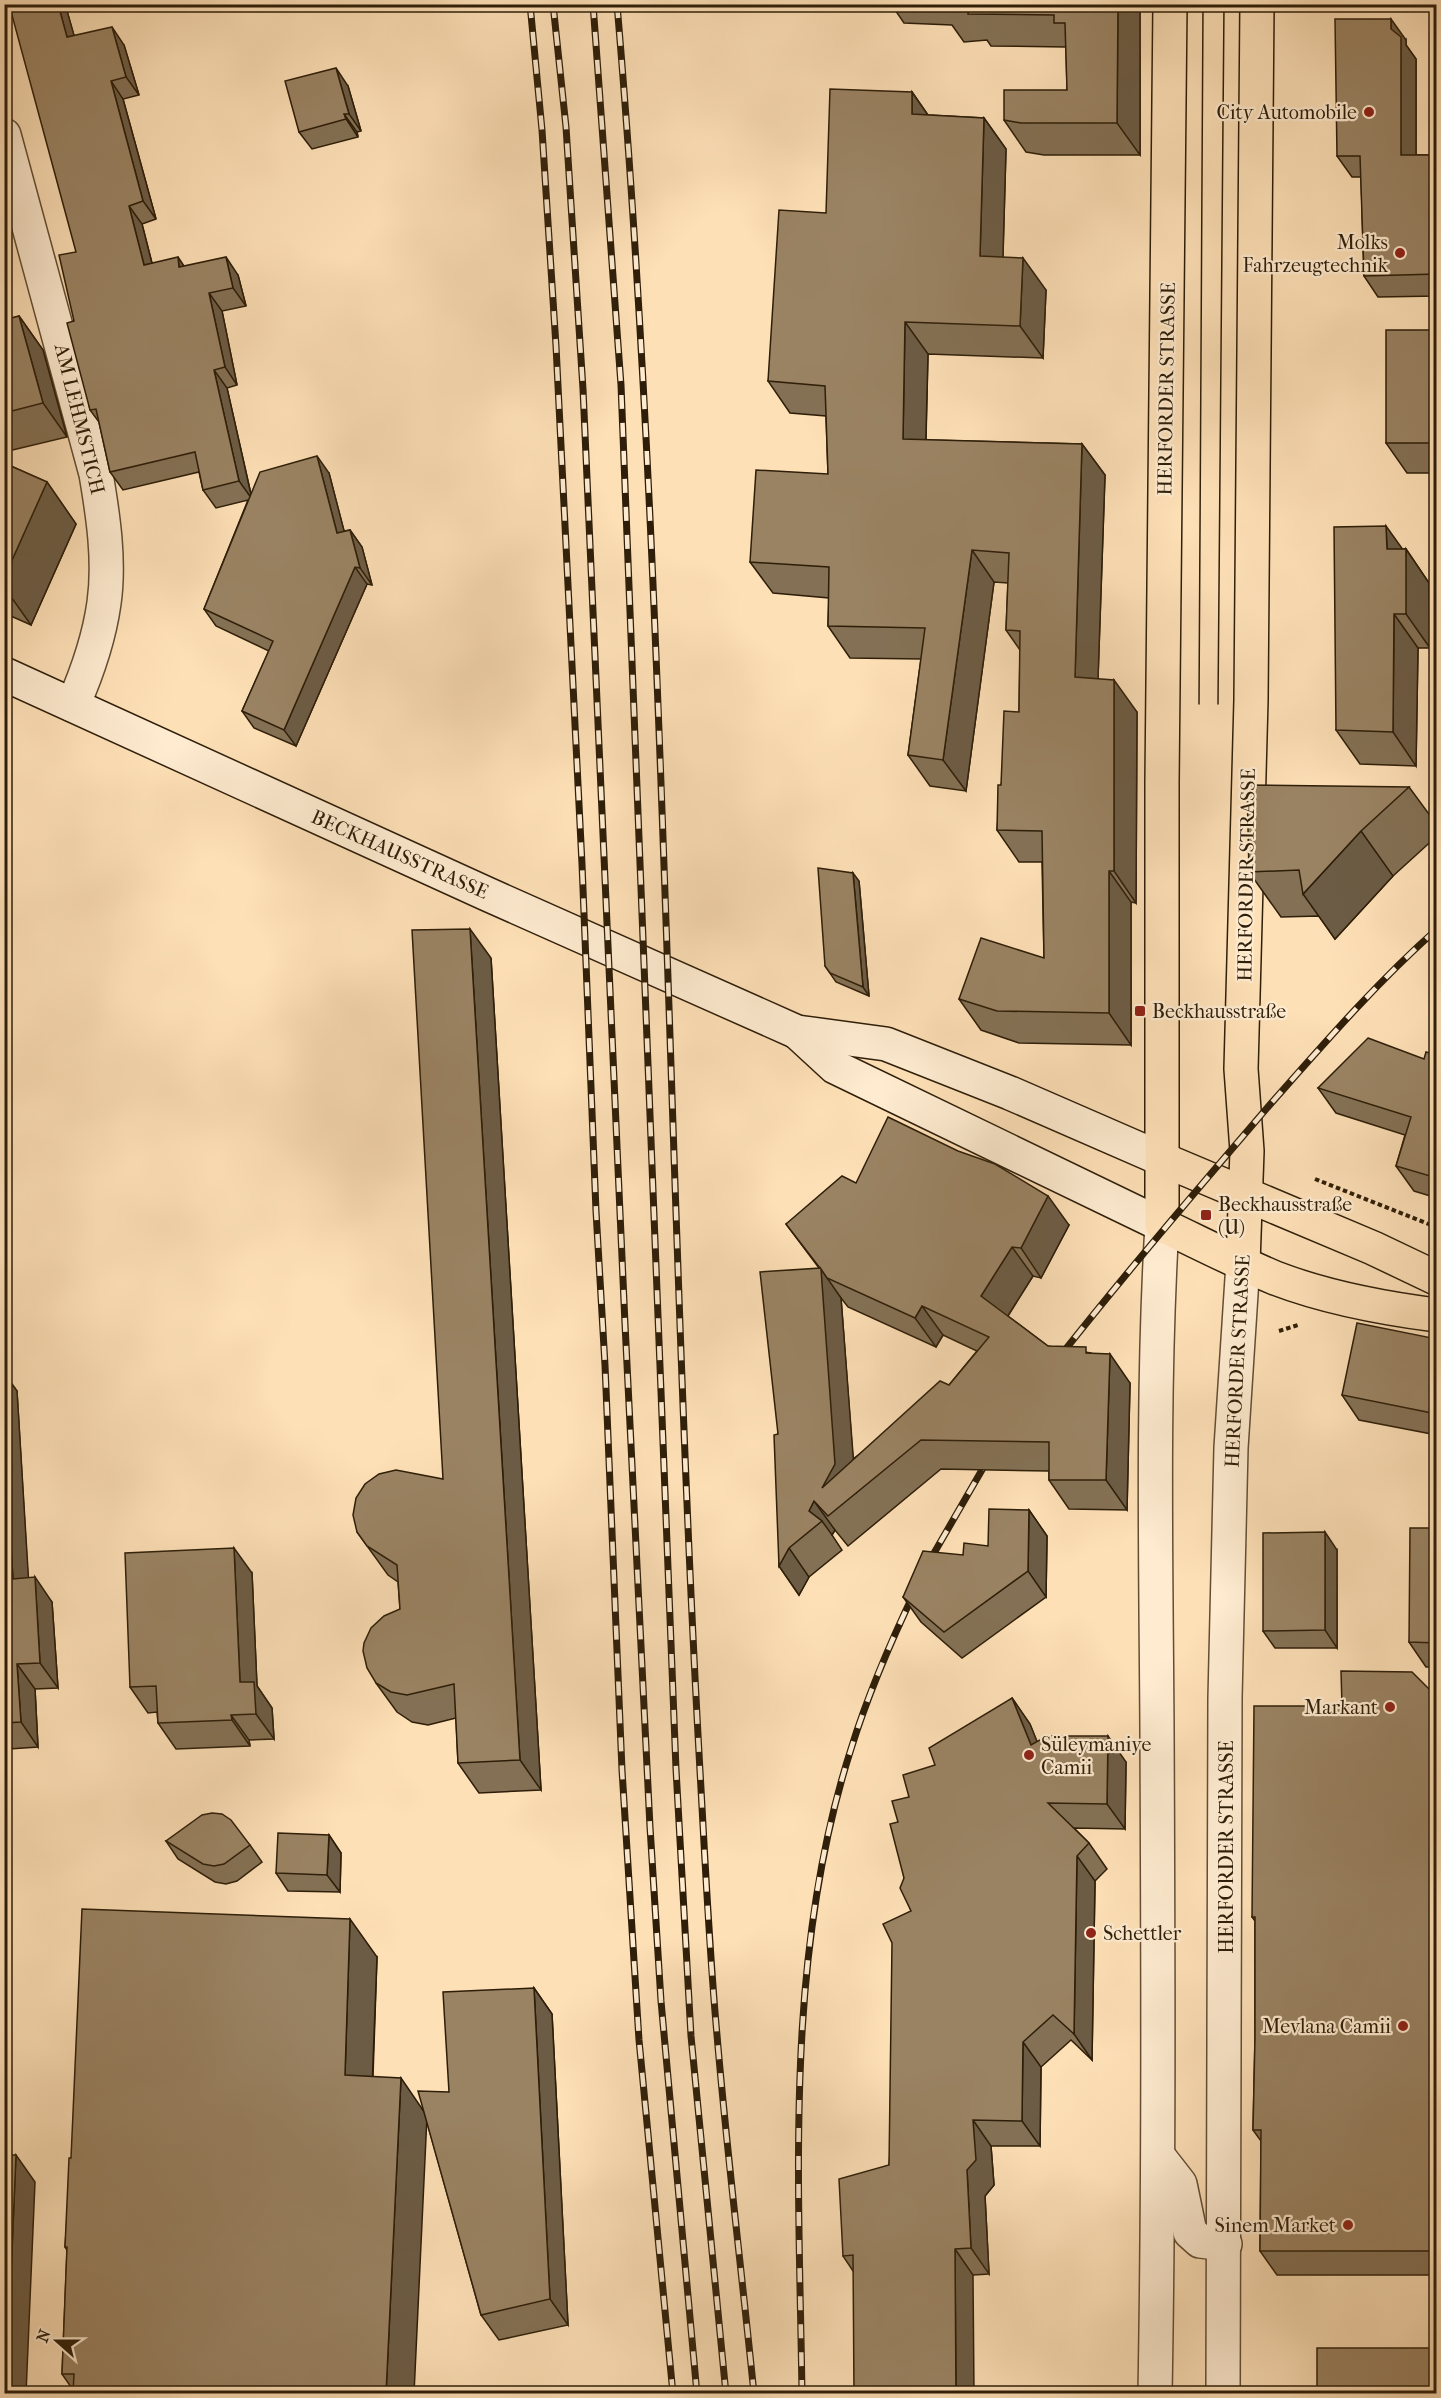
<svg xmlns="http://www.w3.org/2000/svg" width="1441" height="2398" viewBox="0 0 1441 2398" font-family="'IM FELL French Canon',serif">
  <rect width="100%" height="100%" fill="#fee0b7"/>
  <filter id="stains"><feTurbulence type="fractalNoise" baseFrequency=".00333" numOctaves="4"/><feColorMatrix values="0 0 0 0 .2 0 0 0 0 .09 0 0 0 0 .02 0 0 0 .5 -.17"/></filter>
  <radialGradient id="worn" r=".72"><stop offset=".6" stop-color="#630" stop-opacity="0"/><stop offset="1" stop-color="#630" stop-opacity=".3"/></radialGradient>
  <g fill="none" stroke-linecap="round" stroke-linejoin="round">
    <defs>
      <path id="minor" d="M4 135 96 474C103 515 110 561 104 603 99 639 87 673 73 705"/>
      <g id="tertiary">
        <path d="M1159 2157 1180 2184 1190 2232 1200 2241 1225 2244"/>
        <path d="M1155 2394C1159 2172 1158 1951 1157 1730 1156 1562 1152 1393 1162 1225"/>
        <path d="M1223 2394 1225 1698 1231 1448 1243 1263"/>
      </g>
      <g id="secondary">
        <path d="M4 674 487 894 797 1032 886 1044 1010 1093 1164 1160"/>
        <path d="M797 1032 835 1067 1162 1225"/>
      </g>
      <g id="primary">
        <path d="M1170 4 1162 782V1225C1200 1243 1237 1262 1275 1278 1327 1298 1381 1308 1436 1315"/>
        <path d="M1164 1160 1373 1248 1436 1278"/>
        <path d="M1243 1263 1247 1151 1241 1069 1251 700 1257 4"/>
      </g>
    </defs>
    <use href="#minor" stroke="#624e34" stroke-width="36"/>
    <use href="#tertiary" stroke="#624e34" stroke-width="36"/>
    <use href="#secondary" stroke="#2e1e09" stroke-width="36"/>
    <use href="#primary" stroke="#2e1e09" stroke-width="36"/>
    <g stroke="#2e1e09" stroke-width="4" stroke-dasharray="4.5 3" stroke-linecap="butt">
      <path d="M4 1004 9 1089"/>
      <path d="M1315 1179 1436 1227"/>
      <path d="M1279 1331 1298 1325"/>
    </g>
    <use href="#minor" stroke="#feebd0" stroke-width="33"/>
    <use href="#tertiary" stroke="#feebd0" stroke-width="33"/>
    <use href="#secondary" stroke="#feebd0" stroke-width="33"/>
    <use href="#primary" stroke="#fee0b7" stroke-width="33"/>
    <g stroke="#2e1e09" stroke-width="1.5">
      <path d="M1199 704 1203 4"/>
      <path d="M1218 704 1224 4"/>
    </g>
    <defs>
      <g id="rail">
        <path d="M530 4 542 130 556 346 582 864 596 1211 605 1365 622 1770 639 2040 673 2394"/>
        <path d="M553 4 566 127 583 389 625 1324 650 1827 661 2001 697 2394"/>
        <path d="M593 4 621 385 676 1769 691 2036 726 2394"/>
        <path d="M617 4C667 592 667 1182 700 1771 705 1858 709 1947 717 2035 727 2154 742 2274 754 2394"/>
        <path d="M1057 1360C1125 1274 1196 1191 1267 1108 1321 1047 1375 984 1436 930"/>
        <path d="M926 1567 990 1456"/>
        <path d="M802 2394C799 2179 784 1957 851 1749 868 1694 891 1641 916 1589"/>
      </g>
    </defs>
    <use href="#rail" stroke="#2e1e09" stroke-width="7"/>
    <use href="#rail" stroke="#feebd0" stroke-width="4.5" stroke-dasharray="14" stroke-linecap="butt"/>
  </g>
  <g fill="#847155" stroke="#2e1e09" stroke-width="1.5" fill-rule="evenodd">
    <path d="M65 4 74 36 124 45 139 95 123 99 156 219 142 224 152 263 183 266 238 275 246 306 222 311 237 385 227 388 251 494 329 473 344 531 350 530 362 547 372 585 367 584 296 746 254 728 242 711 269 651 216 626 204 609 248 500 216 508 203 490 199 472 123 490 110 472 99 422 90 410 74 321 76 252Z"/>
    <path d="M891 4H1140V155H1044L1026 152 1004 120 1067 90 1066 47 991 46 987 40 964 42 952 25 904 23Z"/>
    <path d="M1406 40V45L1416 59V155H1437V296L1378 297 1364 276 1361 177H1352L1337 156Z"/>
    <path d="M348 86 361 131 357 132 358 137 312 149 299 132Z"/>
    <path d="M912 92 928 115 984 118 1006 149 1003 257 1046 290 1043 358 928 354 926 440 1082 444 1105 475 1098 679 1137 712 1136 903 1131 902V1045L1019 1043 981 1030 959 999 1044 958 1042 862H1019L997 830 1001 785 1019 712 1020 650 1006 630 1008 583 994 582 966 791 930 786 908 755 921 659 850 658 828 626 829 598 773 593 750 562 828 474 826 416 790 413 768 381 826 213Z"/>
    <path d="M19 316 43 350 67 437 4 452V320Z"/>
    <path d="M1437 330V473H1407L1386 443Z"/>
    <path d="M4 463 47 482 76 524 31 625 4 613Z"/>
    <path d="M1402 549H1406L1429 583 1430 648H1418L1416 766 1360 764 1336 730Z"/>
    <path d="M1409 787 1437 825V836L1393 876 1335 939 1319 916 1281 917 1249 872Z"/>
    <path d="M859 881 869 996 836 982 825 966Z"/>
    <path d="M491 958 541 1790 479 1793 458 1763 456 1718 428 1725 412 1722 397 1712 376 1683 400 1609 398 1582 388 1575 357 1532 443 1479Z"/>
    <path d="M1437 1055V1198L1414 1191 1396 1166 1405 1135 1336 1113 1318 1088Z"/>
    <path d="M4 1144 11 1253H4Z"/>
    <path d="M856 1183 1069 1225 1041 1278 1033 1276 1008 1316 1048 1346 1091 1353 1130 1383 1127 1510 1069 1509 1049 1480V1471L941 1469 848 1546 835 1530 832 1535 842 1550 809 1577 799 1595 779 1566 778 1434 819 1268 786 1224ZM841 1298 848 1307 936 1347 943 1335 977 1351 949 1385 853 1459Z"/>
    <path d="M1437 1339V1435L1359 1420 1342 1395Z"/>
    <path d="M4 1373 17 1391 28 1578 52 1602 58 1688 35 1689 38 1747 9 1749 4 1742Z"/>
    <path d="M1029 1510 1047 1536 1046 1597 962 1658 921 1622 903 1597 963 1555 988 1546Z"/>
    <path d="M1437 1528V1667H1426L1409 1642Z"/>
    <path d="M1337 1550V1648H1275L1263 1631Z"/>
    <path d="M252 1573 257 1686 272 1708 274 1739 249 1740 250 1746 176 1749 158 1723 157 1712 148 1713 130 1687Z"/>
    <path d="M1437 1697V2275H1277L1260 2251 1261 2141 1253 2130 1255 2037V1921L1252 1917 1342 1706Z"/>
    <path d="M1012 1698 1030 1724 1037 1742 1126 1762 1125 1829 1074 1828 1089 1843 1107 1869 1095 1881 1092 2060 1071 2040 1041 2067 1040 2146H991L994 2185 985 2196 989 2274 973 2275 853 2271 843 2256 889 2165 911 1911 904 1878 898 1822 909 1797 935 1765Z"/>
    <path d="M329 1835 341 1853 340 1892 288 1891 276 1873Z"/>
    <path d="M166 1841 250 1845 262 1862 237 1881 226 1884 215 1882 178 1859Z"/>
    <path d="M377 1957 373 2077 424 2111 449 2092 534 1988 552 2014 568 2325 499 2340 481 2315 427 2122 73 2390 62 2374 67 2250 65 2247 71 2158Z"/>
  </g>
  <g fill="#6c5c45" stroke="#2e1e09" stroke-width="1.5">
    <path d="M58 4H65L80 56 67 37Z"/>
    <path d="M1118 4H1140V155L1117 123Z"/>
    <path d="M1391 19 1406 40V45L1416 59V176L1401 155 1391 29Z"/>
    <path d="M112 27 124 45 139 95 126 77Z"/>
    <path d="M336 68 348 86 361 131 349 114Z"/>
    <path d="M111 81 123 99 156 219 143 201Z"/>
    <path d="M912 92 934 124 912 114Z"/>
    <path d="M344 114 357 132 358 137 346 119Z"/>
    <path d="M984 118 1006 149 1002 288 980 256Z"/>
    <path d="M129 206 142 224 157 283 144 265Z"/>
    <path d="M178 257 190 275 179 267Z"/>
    <path d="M226 257 238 275 246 306 233 288Z"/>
    <path d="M1023 258 1046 290 1043 358 1020 326Z"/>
    <path d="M209 293 222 311 237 385 225 367Z"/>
    <path d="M19 316 43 350 67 437 43 403Z"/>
    <path d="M905 322 928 354 925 471 903 439Z"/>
    <path d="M214 370 227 388 252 499 239 481Z"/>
    <path d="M1082 444 1105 475 1097 708 1075 677Z"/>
    <path d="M317 456 329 473 349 550 337 533Z"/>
    <path d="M47 482 76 524 31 625 4 587V578Z"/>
    <path d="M1386 526 1406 554V549L1429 583 1430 648 1406 614 1387 549Z"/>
    <path d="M350 530 362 547 372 585 360 568Z"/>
    <path d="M972 550 994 582 966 791 943 760Z"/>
    <path d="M355 567 367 584 296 746 284 730Z"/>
    <path d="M1394 614 1418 648 1416 766 1393 732Z"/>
    <path d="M1114 680 1137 712 1136 903 1114 871Z"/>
    <path d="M1361 831 1393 876 1335 939 1303 894Z"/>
    <path d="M1109 871 1131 902V1045L1109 1013Z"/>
    <path d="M853 873 859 881 869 996 863 987Z"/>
    <path d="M470 929 491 958 541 1790 520 1760Z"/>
    <path d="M4 1144 11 1253 4 1244Z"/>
    <path d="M1048 1196 1069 1225 1041 1278 1021 1248Z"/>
    <path d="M1012 1247 1033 1276 1002 1325 981 1296Z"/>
    <path d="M821 1269 841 1298 856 1493 822 1488Z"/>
    <path d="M922 1306 943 1335 936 1347 915 1318Z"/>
    <path d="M1110 1354 1130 1383 1127 1510 1106 1480Z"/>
    <path d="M4 1373 17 1391 30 1603 13 1579 4 1442Z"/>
    <path d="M814 1501 835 1530 832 1535 822 1521 809 1511Z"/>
    <path d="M1029 1510 1047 1536 1046 1597 1028 1571Z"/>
    <path d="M1325 1532 1337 1550V1648L1325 1630Z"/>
    <path d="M234 1548 252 1573 257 1686 272 1708 274 1739 256 1714 240 1682Z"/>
    <path d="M789 1548 809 1577 799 1595 779 1566Z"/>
    <path d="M35 1577 52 1602 58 1688 40 1663Z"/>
    <path d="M17 1664 35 1689 38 1747 21 1722Z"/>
    <path d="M1012 1698 1030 1724 1049 1771 1031 1745Z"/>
    <path d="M231 1715 249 1740 250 1746 232 1720Z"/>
    <path d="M1108 1736 1126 1762 1125 1829 1107 1804Z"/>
    <path d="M329 1835 341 1853 340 1892 327 1875Z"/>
    <path d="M1077 1856 1095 1881 1092 2060 1074 2034Z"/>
    <path d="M350 1919 377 1957 371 2114 345 2075Z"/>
    <path d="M534 1988 552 2014 568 2325 550 2299Z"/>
    <path d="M1023 2042 1041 2067 1040 2146 1022 2121Z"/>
    <path d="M401 2078 427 2116 414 2394H386Z"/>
    <path d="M973 2120 991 2146 994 2185 985 2196 989 2274 971 2248 967 2170Z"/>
    <path d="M16 2155 35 2182 26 2394H6Z"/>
    <path d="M955 2249 973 2275 974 2394H956Z"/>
  </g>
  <g fill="#9a8363" stroke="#2e1e09" stroke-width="1.5" fill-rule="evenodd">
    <path d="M9 4H58L67 37 112 27 126 77 111 81 143 201 129 206 144 265 178 257 179 267 226 257 233 288 209 293 225 367 214 370 239 481 203 490 195 452 110 472 96 409 90 410 67 323 74 321 59 255 76 252Z"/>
    <path d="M941 4H1118L1117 123H1021L1004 120V90H1067L1065 23H1054V15L968 14 969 8 942 10Z"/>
    <path d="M1335 19H1391V29L1401 37V155H1437V274L1364 276 1360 156H1337Z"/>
    <path d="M336 68 349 114H344L346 119 299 132 285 81Z"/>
    <path d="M830 89 912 92V114L984 118 980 256 1023 258 1020 326 905 322 903 439 1082 444 1075 677 1114 680V871H1109V1013L997 1011 959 999 981 938 1044 958 1042 831 997 830 998 785H1001L1004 711 1019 712 1020 631 1006 630 1009 553 972 550 943 760 908 755 925 628 828 626 829 567 750 562 756 470 828 474 825 386 768 381 779 210 826 213Z"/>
    <path d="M19 316 43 403 4 413V320Z"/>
    <rect x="1386" y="330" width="51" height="113"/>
    <path d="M317 456 337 533 350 530 360 568 355 567 284 730 242 711 273 641 204 609 260 472Z"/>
    <path d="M4 463 47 482 4 578Z"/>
    <path d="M1386 526 1387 549H1406V614H1394L1393 732 1336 730 1334 527Z"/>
    <path d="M1247 785 1409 787 1361 831 1303 894 1299 870 1249 872Z"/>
    <path d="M818 868 853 873 863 987 830 973 825 966Z"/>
    <path d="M470 929 520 1760 458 1763 454 1684 407 1695 391 1692 376 1683 367 1668 363 1651 364 1643 371 1628 384 1616 400 1609 397 1565 367 1546 357 1532 353 1515 356 1498 365 1484 379 1474 396 1470 443 1479 412 930Z"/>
    <path d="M1368 1038 1424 1059 1426 1052 1437 1055V1178L1396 1166 1411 1117 1318 1088Z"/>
    <path d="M888 1117 958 1151 995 1164 1048 1196 1021 1248 1012 1247 981 1296 1048 1346 1086 1347V1353L1110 1354 1106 1480H1049V1442L921 1440 828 1516 814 1501 809 1511 822 1521 789 1548 779 1566 774 1435 778 1434 760 1272 820 1268 786 1224 842 1176 856 1183ZM821 1269 827 1278 915 1318 922 1306 989 1337 949 1385 940 1381 822 1488 835 1464Z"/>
    <path d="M1357 1323 1437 1339V1414L1342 1395Z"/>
    <path d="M4 1442 13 1579 35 1577 40 1663 17 1664 21 1722 4 1723Z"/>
    <path d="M989 1509 1029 1510 1028 1571 944 1632 903 1597 923 1551 963 1555 964 1543 988 1546Z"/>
    <path d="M1410 1528H1437V1643L1409 1642Z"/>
    <path d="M1325 1532V1630L1263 1631V1533Z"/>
    <path d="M234 1548 240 1682H254L256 1714 231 1715 232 1720 158 1723 156 1686 130 1687 125 1553Z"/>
    <path d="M1341 1671 1412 1672 1437 1697V2251H1260L1261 2130H1253L1255 2037V1917H1252L1254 1706H1342Z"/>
    <path d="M1012 1698 1031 1745 1047 1736H1108L1107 1804 1048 1803 1089 1843 1077 1856 1074 2034 1053 2015 1023 2042 1022 2121 973 2120 976 2160 967 2170 971 2248 955 2249 956 2394H854L853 2255 843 2256 839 2179 889 2165 892 1943 883 1924 911 1911 900 1888 904 1878 890 1824 898 1822 892 1801 909 1797 903 1775 935 1765 929 1748Z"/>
    <path d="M212 1813 222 1814 231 1820 250 1845 224 1864 214 1866 203 1864 166 1841 202 1815Z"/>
    <path d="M278 1833 329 1835 327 1875 276 1873Z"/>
    <path d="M82 1909 350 1919 345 2075 401 2078 386 2394H73L74 2374H62L67 2247H65L69 2158H71Z"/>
    <path d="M534 1988 550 2299 481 2315 418 2091 449 2092 443 1992Z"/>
    <path d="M4 2155H16L6 2394H4Z"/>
    <rect x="1317" y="2348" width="120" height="46"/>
  </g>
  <g fill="#8f2418" stroke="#feebd0" stroke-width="2">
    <circle cx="1369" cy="112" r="6"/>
    <circle cx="1400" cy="253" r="6"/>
    <rect x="1134" y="1005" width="12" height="12" rx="3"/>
    <rect x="1200" y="1209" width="12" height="12" rx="3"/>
    <circle cx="1390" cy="1707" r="6"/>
    <circle cx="1029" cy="1755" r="6"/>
    <circle cx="1091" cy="1933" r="6"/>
    <circle cx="1403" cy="2026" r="6"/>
    <circle cx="1348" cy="2225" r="6"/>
  </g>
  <g text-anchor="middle" stroke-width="4.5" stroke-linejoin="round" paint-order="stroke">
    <g font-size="20" fill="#2e1e09" stroke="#feebd0" text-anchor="end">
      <text x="1357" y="119">City Automobile</text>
      <text x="1388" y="249">Molks<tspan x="1388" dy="23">Fahrzeugtechnik</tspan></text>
      <text x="1152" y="1018" text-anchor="start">Beckhausstraße</text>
      <text x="1218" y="1211" text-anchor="start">Beckhausstraße<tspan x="1218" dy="23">(U)</tspan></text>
      <text x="1378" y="1714">Markant</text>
      <text x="1041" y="1751" text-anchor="start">Süleymaniye<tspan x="1041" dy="23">Camii</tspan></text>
      <text x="1103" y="1940" text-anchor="start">Schettler</text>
      <text x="1391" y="2033">Mevlana Camii</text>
      <text x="1336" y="2232">Sinem Market</text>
    </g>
    <g font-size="20" fill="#2e1e09" stroke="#feebd0">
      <text transform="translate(1166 389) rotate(-89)" y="7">HERFORDER STRASSE</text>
      <text transform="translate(80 419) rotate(76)" y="7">AM LEHMSTICH</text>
      <text transform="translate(400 854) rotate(24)" y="7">BECKHAUSSTRASSE</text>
      <text transform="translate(1246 875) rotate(-89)" y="7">HERFORDER STRASSE</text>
      <text transform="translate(1237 1361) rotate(-87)" y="7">HERFORDER STRASSE</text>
      <text transform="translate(1226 1847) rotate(-90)" y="7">HERFORDER STRASSE</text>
    </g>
  </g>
  <rect width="1441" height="2398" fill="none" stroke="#fee0b7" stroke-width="24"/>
  <rect x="6" y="6" width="1429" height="2386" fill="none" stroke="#2e1e09" stroke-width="3"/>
  <rect x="12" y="12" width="1417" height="2374" fill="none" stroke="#2e1e09" stroke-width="1.5"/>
  <g transform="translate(57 2341) rotate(291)" stroke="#feebd0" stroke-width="4.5" paint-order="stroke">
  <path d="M0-4.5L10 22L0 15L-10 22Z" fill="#2e1e09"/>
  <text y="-9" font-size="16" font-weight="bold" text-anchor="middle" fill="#2e1e09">N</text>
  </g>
  <rect width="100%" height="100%" filter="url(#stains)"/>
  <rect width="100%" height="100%" fill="url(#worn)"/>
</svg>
